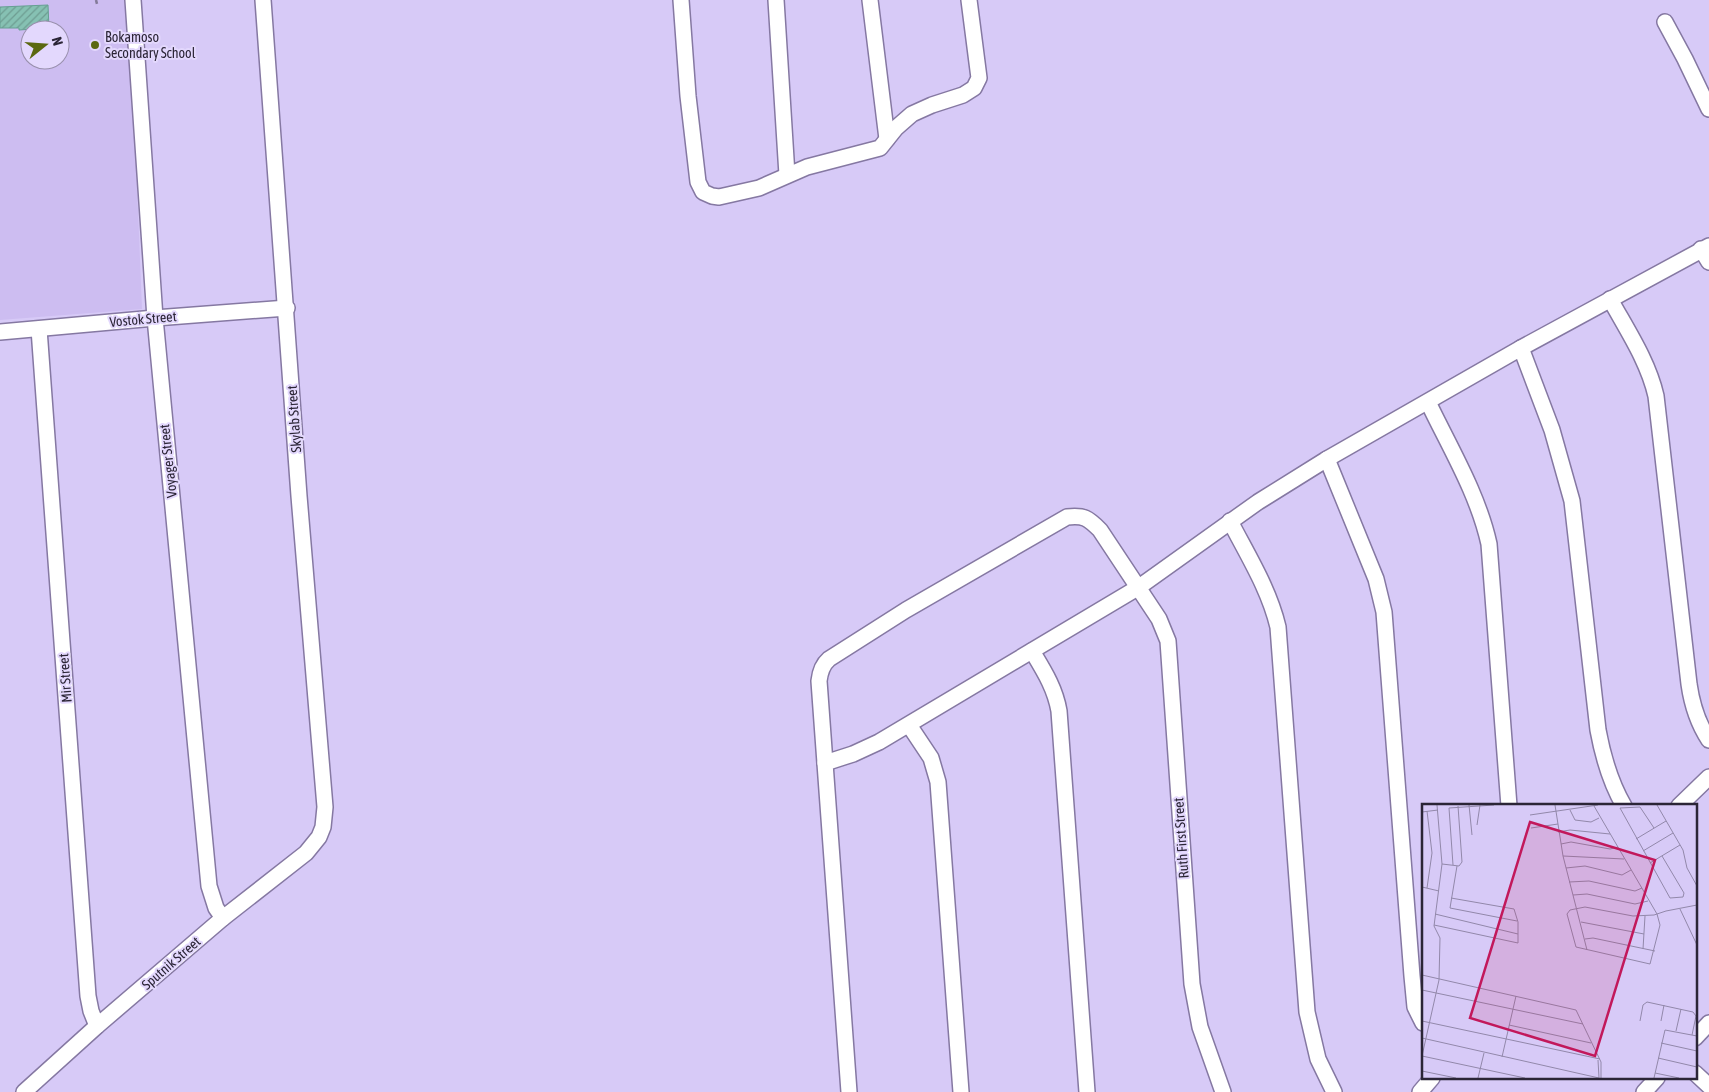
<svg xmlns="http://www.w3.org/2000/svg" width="1709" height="1092" viewBox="0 0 1709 1092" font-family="'Asap Condensed',sans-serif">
  <defs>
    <pattern id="building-hatch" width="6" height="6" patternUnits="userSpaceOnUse" patternTransform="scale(1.25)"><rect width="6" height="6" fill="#86c1b3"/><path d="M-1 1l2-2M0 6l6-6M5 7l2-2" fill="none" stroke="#6e9d92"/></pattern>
  </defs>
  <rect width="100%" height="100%" fill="#d7caf7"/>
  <path fill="#cdbdf1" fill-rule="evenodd" d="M0 0H126L133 86 142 309 0 320ZM30 30H60V60H30Z"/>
  <path fill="url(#building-hatch)" stroke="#66a093" d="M48 5 49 28 19 30V28H0V7Z"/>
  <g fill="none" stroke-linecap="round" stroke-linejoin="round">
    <defs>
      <g id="minor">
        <path d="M133 0 155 318 209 886 216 908 223 918"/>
        <path d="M681 0 688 96 698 182 703 192 712 196 719 197 759 188 807 167 880 148 896 128 912 114 932 105 963 95 974 88 979 78 969 0"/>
        <path d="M776 0 787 175"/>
        <path d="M870 0 887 139"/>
        <path d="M1665 22 1685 59 1709 109"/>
        <path d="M1701 249 1709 262"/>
        <path d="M1610 299C1627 330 1648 361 1656 396L1689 684C1692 705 1697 722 1709 740"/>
        <path d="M39 329 88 996 91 1011 97 1026"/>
        <path d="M0 332 155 318 287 308"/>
        <path d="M1521 348 1552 430 1572 501 1598 730C1603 757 1610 782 1624 806"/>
        <path d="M1428 402C1450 448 1478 494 1489 544L1509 806"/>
        <path d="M1327 459 1376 579 1384 612 1412 976 1415 1007 1423 1023"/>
        <path d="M1230 521C1248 556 1269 589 1278 627L1307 1012 1318 1059 1334 1092"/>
        <path d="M1032 651C1044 671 1055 688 1059 711L1087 1092"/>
        <path d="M909 725 931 758 938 782 961 1092"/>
        <path d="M825 763 853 754 879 742 1139 587 1258 502 1327 459 1521 348 1709 246"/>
        <path d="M1679 806 1709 777"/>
        <path d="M1695 1038 1709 1023"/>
        <path d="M1695 1073 1709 1086"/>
        <path d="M24 1092 97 1026 223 918 306 853 319 837 323 827 325 807 299 496 263 0"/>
        <path d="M849 1092 819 681C820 672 822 665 829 659L906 610 1067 517C1084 515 1088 518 1100 530L1159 619 1168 641 1192 984 1200 1027 1223 1092"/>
        <path d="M1420 1092 1432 1078"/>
        <path d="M1644 1092 1657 1078"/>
      </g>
    </defs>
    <use href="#minor" stroke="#8578a2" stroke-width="18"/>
    <path stroke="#847b9a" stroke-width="2.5" stroke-dasharray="4 4" stroke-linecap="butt" d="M96 0 97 4"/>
    <use href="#minor" stroke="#fff" stroke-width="15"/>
  </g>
  <circle fill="#5b6810" stroke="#e3d8fd" stroke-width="2" cx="95" cy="45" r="5"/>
  <g text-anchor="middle" stroke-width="4" stroke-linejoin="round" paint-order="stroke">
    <g font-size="14" fill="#2b2536" stroke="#e3d8fd" text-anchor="start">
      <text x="105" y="42">Bokamoso<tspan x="105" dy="16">Secondary School</tspan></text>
    </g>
    <g font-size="14" fill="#2b2536" stroke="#e3d8fd">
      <text transform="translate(143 319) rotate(-5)" y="5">Vostok Street</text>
      <text transform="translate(294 419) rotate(-94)" y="5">Skylab Street</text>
      <text transform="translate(168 461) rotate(-96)" y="5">Voyager Street</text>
      <text transform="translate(65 678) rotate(-94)" y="5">Mir Street</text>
      <text transform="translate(1181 838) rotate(-94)" y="5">Ruth First Street</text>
      <text transform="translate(171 963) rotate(-41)" y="5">Sputnik Street</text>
    </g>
  </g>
  <g transform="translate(1422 804)">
    <rect width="275" height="275" fill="#d7caf7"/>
    <path fill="none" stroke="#9288aa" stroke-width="1" d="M15 1 20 60 12 122 18 134 17 176 0 252 103 274M47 1 50 31M133 1 141 52 165 146M235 1 261 46 265 64 275 82M172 2 235 110 238 121 228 160 154 143 145 110 148 106 163 103 211 112 232 111 244 107 275 101M148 6 153 16 169 18 177 14M5 7 10 49 5 84M0 8 16 6M108 11 176 1M55 21 58 1M109 24 136 20M232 24 218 3 198 4 248 94 261 93 262 89 240 52M136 28 148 26 188 30M214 35 244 17M139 40 149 38 188 45 196 43M221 47 251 29M141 52 202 55M228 59 258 41M20 60 37 62 40 58 36 2M31 61 27 4 72 1M35 62 28 104 95 117M144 64 163 62 200 71 209 66M147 78 167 77 213 87 220 84M0 83 17 87M151 91 165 90 213 100 226 97M258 105 275 141M13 110 96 130M159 118 222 130M12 121 96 139V118L92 105 29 94M163 135 171 134 233 147M221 145 223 112M0 171 154 206 179 258V274M0 186 161 220M0 217 178 255M218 217 221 201 225 198 271 208 274 212 270 231M239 217 242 201M87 221 169 239M254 227 259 205M0 234 177 274 176 256M239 239 275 247M80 253 94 192M236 254 275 263M0 267 34 274M233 269 257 274M56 274 62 249M232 274 243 226 275 232"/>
    <path fill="#c2185b" fill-opacity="0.15" stroke="#c2185b" stroke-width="2.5" d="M108 18 233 56 173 252 48 214Z"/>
    <rect width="275" height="275" fill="none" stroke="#2b2536" stroke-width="2.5"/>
  </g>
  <g transform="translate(45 45) rotate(73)"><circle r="24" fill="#e3d8fd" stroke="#9990ad"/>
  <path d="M0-4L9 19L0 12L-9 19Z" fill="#5b6810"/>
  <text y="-8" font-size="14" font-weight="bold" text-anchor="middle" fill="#2b2536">N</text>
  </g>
</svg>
